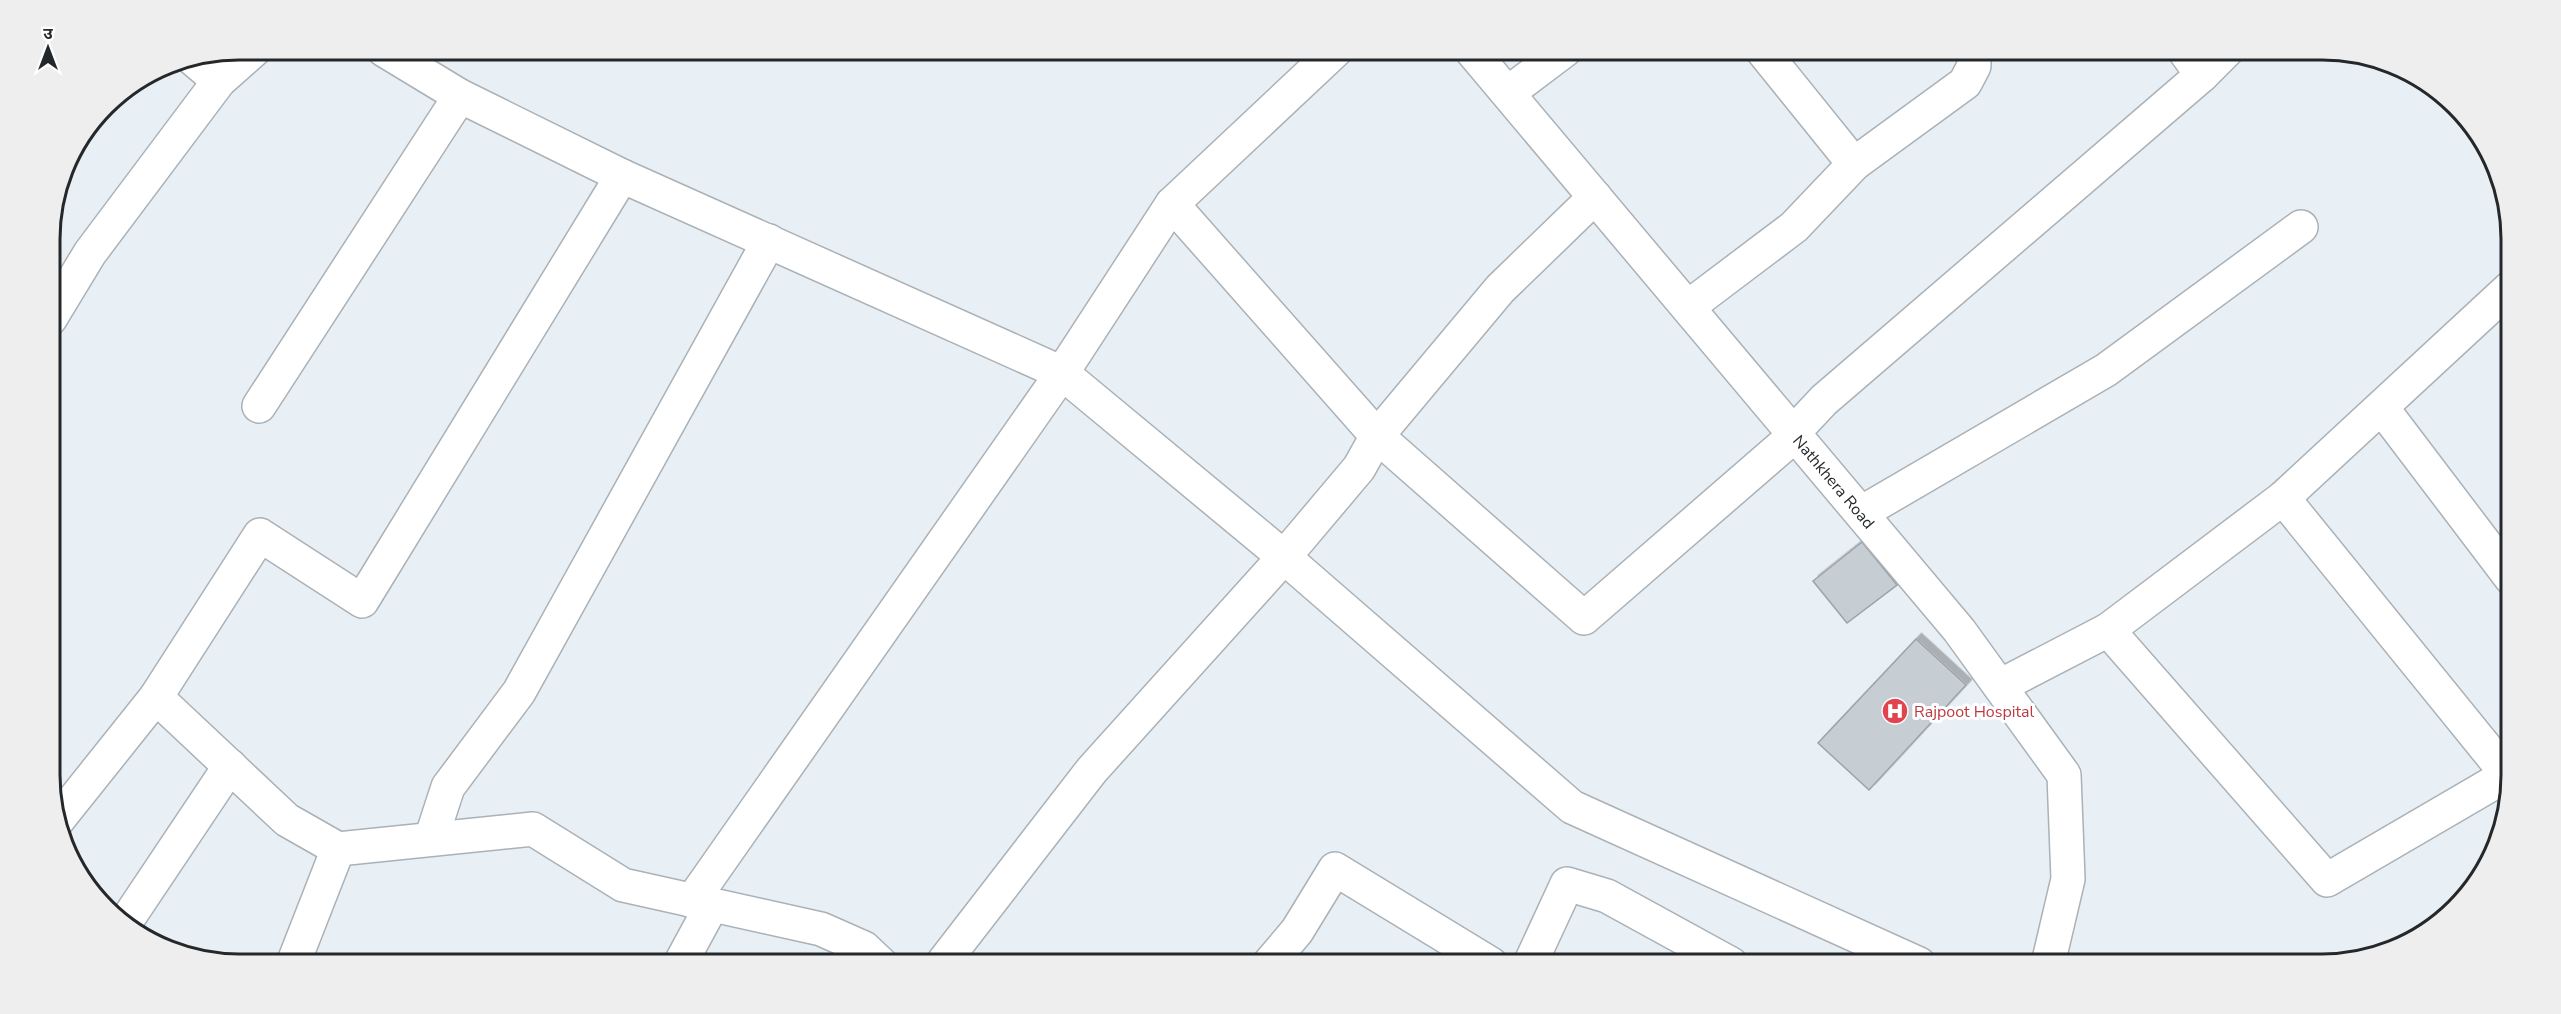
<svg xmlns="http://www.w3.org/2000/svg" width="2561" height="1014" viewBox="0 0 2561 1014" font-family="'Nunito Sans','Noto Sans Devanagari',sans-serif">
  <defs>
    <filter id="shadow"><feDropShadow dx="5.5" dy="-5.5" stdDeviation="0" flood-color="#0004"/></filter>
  </defs>
  <rect width="100%" height="100%" fill="#e8eff5"/>
  <g fill="#c6cdd3" stroke="#9ca3a9" stroke-width="1.5" filter="url(#shadow)">
    <path d="M1862 542 1897 585 1847 623 1813 581Z"/>
    <path d="M1916 639 1966 685 1869 790 1818 743Z"/>
  </g>
  <g fill="none" stroke-linecap="round" stroke-linejoin="round">
    <defs>
      <g id="street">
        <path d="M384 50 460 96 622 176"/>
        <path d="M1762 50 1854 164"/>
        <path d="M2184 50 2202 75"/>
        <path d="M193 59 219 81"/>
        <path d="M1508 93 1565 50"/>
        <path d="M1172 204 1377 436 1584 618 1794 436 1793 433 1824 400 2202 75 2227 50"/>
        <path d="M1688 307 1794 227 1854 164 1965 83 1974 66V50"/>
        <path d="M50 319 90 253 219 81 254 50"/>
        <path d="M259 406 460 96"/>
        <path d="M2382 408 2511 578"/>
        <path d="M2283 498 2511 779"/>
        <path d="M1861 513 2106 370 2301 227"/>
        <path d="M2108 630 2327 880 2507 775"/>
        <path d="M2000 686 2108 630 2283 498 2510 288"/>
        <path d="M156 697 260 535 362 601 622 176 1062 373 1284 557 1359 468 1377 436 1500 289 1595 197"/>
        <path d="M57 821 156 697 287 820 338 849 533 829 623 885 821 929 864 948 881 964"/>
        <path d="M431 839 448 787 519 692 769 241"/>
        <path d="M692 901 1062 373 1172 204 1336 50"/>
        <path d="M127 920 230 766"/>
        <path d="M293 964 338 849"/>
        <path d="M680 964 712 905"/>
        <path d="M942 964 1092 770 1284 557 1572 807 1919 964"/>
        <path d="M1269 964 1297 931 1335 869 1491 964"/>
        <path d="M1530 964 1567 884 1607 896 1731 964"/>
      </g>
      <g id="secondary">
        <path id="s1" d="M1471 50 1959 630 2064 775 2068 879 2048 964"/>
      </g>
    </defs>
    <use href="#street" stroke="#aab1b7" stroke-width="36"/>
    <use href="#secondary" stroke="#aab1b7" stroke-width="36"/>
    <use href="#street" stroke="#fff" stroke-width="33"/>
    <use href="#secondary" stroke="#fff" stroke-width="33"/>
  </g>
  <defs>
    <symbol id="hospital-disc" viewBox="-11 -11 22 22"><circle r="9.5" fill="#e0444e" stroke="#fff"/><path d="M-5-5h3v3.5h4V-5h3V5h-3V1.5h-4V5h-3Z" fill="#fff"/></symbol>
  </defs>
  <g fill-rule="evenodd">
    <use href="#hospital-disc" x="1880" y="696" width="30" height="30"/>
  </g>
  <g text-anchor="middle" stroke-width="6" stroke-linejoin="round" paint-order="stroke">
    <g font-size="16" fill="#25282a" stroke="#fff">
      <text dy="6" stroke="none"><textPath href="#s1" startOffset="564">Nathkhera Road</textPath></text>
    </g>
    <g font-size="16" fill="#be3a42" stroke="#fff" text-anchor="start">
      <text x="1914" y="717">Rajpoot Hospital</text>
    </g>
  </g>
  <path d="M0 0H2561V1014H0ZM239 60H2322A179 179 0 0 1 2501 239V775A179 179 0 0 1 2322 954H239A179 179 0 0 1 60 775V239A179 179 0 0 1 239 60Z" fill="#eee" fill-rule="evenodd"/>
  <path fill="none" stroke="#25282a" stroke-width="3" d="M239 60H2322A179 179 0 0 1 2501 239V775A179 179 0 0 1 2322 954H239A179 179 0 0 1 60 775V239A179 179 0 0 1 239 60Z"/>
  <g transform="translate(48 48)" stroke="#ffffff" stroke-width="4.5" paint-order="stroke">
  <path d="M0-4.5L10 22L0 15L-10 22Z" fill="#25282a"/>
  <text y="-9" font-size="16" font-weight="bold" text-anchor="middle" fill="#25282a">उ</text>
  </g>
</svg>
